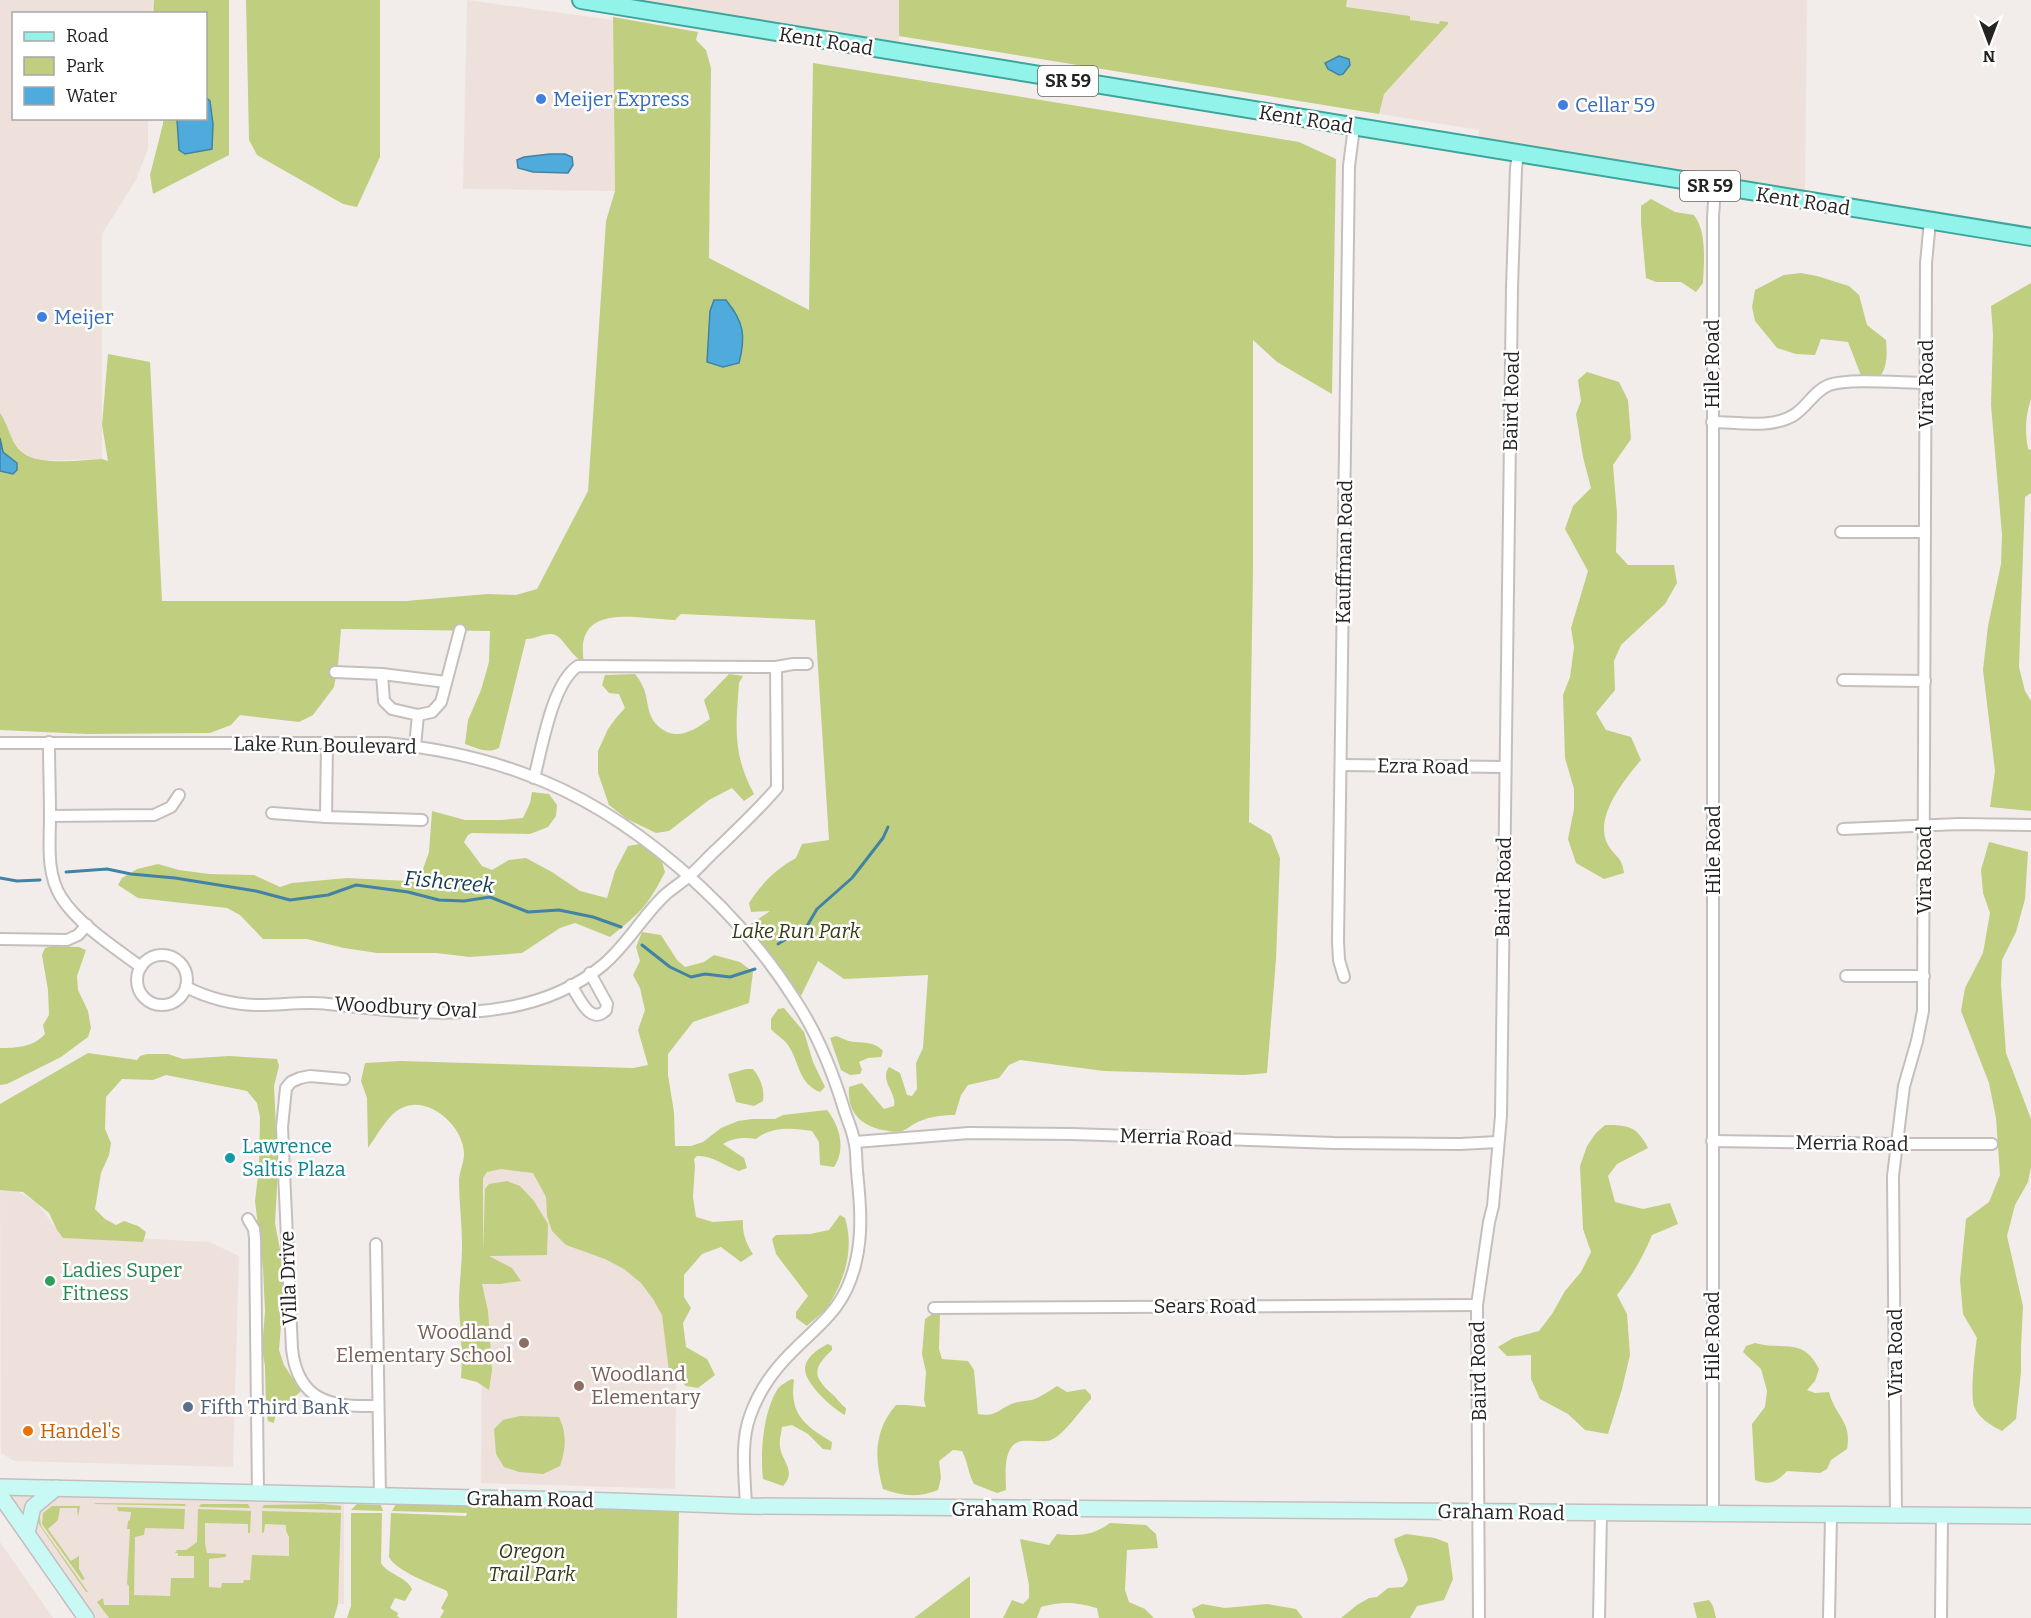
<svg xmlns="http://www.w3.org/2000/svg" width="2031" height="1618" viewBox="0 0 2031 1618" font-family="Bitter,serif">
  <rect width="100%" height="100%" fill="#f2edeb"/>
  <g fill="#eee1db">
    <path d="M0 0H154L151 13 14 14V118L148 119V149L136 180 102 234V459L40 461 23 454 10 436 4 419 0 413Z"/>
    <path d="M467 0 613 20 615 191 463 189Z"/>
    <path d="M602 0H1807L1805 201 1477 148 1479 130 899 36 900 50Z"/>
    <path d="M483 1150 679 1153 675 1489 481 1483Z"/>
    <path d="M0 1187 19 1192 37 1203 60 1234 209 1242 239 1256 233 1467 14 1461 1 1453Z"/>
    <path d="M86 1488 344 1496V1604L142 1600 109 1618H86L0 1495Z"/>
    <path d="M0 1542 53 1618H0Z"/>
  </g>
  <g fill="#c0ce80">
    <path d="M154 0H229V155L153 194 150 175 163 124V119L206 118V14L153 13Z"/>
    <path d="M246 0H380V157L357 207 343 204 257 155 249 140Z"/>
    <path d="M899 0H1347L1346 7 1410 16V20L1439 24 1440 21 1448 22V24L1384 94 1379 114 899 36Z"/>
    <path d="M613 17 698 32 696 40 706 50 711 68 709 258 809 310 813 63 1299 142 1336 159 1332 394 1277 362 1253 340V570L1249 822 1271 835 1280 858 1276 959 1267 1073 1244 1075 1104 1071 1020 1060 1009 1065 999 1078 968 1085 961 1095 955 1115C941 1115 926 1117 914 1124 910 1126 906 1130 902 1131 896 1133 889 1131 883 1130 860 1125 847 1112 849 1087L862 1083 884 1109 894 1106C897 1092 879 1081 889 1067L900 1073 907 1095 912 1096 917 1089 916 1063 923 1048 928 975 844 979 818 961 801 996 748 926 770 911 751 912 749 903C761 884 777 868 796 858L802 844 829 840 815 620 681 614 675 620C638 619 573 601 584 662 569 656 563 634 551 634 542 634 535 639 526 639L499 748C488 754 476 748 465 744L468 720 481 690 489 662 490 631 341 629 338 666 334 687 313 715 299 722 240 715 231 725 210 733 87 734 0 730V413C9 425 10 443 23 453 39 466 82 460 102 459L108 461 102 425 108 354 150 362 162 601H406L487 594 516 595 537 589 588 491 606 221 615 191Z"/>
    <path d="M1651 199 1675 212 1694 215C1707 232 1704 262 1703 283L1696 292 1681 282H1656L1646 278 1641 223V206Z"/>
    <path d="M1801 273 1817 276 1849 286 1859 295 1867 325 1886 340C1887 354 1888 368 1878 379L1862 378 1848 342 1821 339 1815 355 1796 354 1777 348 1755 321 1752 307 1755 290 1784 275Z"/>
    <path d="M2031 283V399C2025 417 2025 431 2028 449L2031 450V493L2025 497 2019 667 2025 691 2031 701V811L1990 807 1995 771 1983 670 1988 626 2001 564 2002 535 1991 405 1993 335 1991 306Z"/>
    <path d="M1587 372 1619 382 1628 400 1631 439 1613 465 1617 514 1616 552 1628 565H1674L1677 583 1665 604 1621 645 1614 661 1615 690 1596 713 1606 730 1631 737 1641 760C1624 780 1593 818 1608 845 1615 857 1622 856 1624 873L1604 879 1576 863 1568 839 1574 809V789L1565 758 1563 695 1570 677 1574 647 1571 628 1588 571 1565 529 1573 506 1591 488 1583 457 1576 414 1581 401 1578 380Z"/>
    <path d="M635 674C648 691 645 696 650 714 652 719 654 722 658 726 676 742 693 731 710 719L704 700 729 674 743 676 739 683C736 727 732 753 754 794L744 801 732 788 709 800 669 831 656 833 627 819 609 805 598 773V751L608 729 616 718 625 708 619 694 609 693 602 685 605 675Z"/>
    <path d="M532 792 549 794 557 805 556 816 548 827 530 834 472 833 468 835 464 842 482 866 492 870 509 860 526 858 552 872 580 891 607 898 615 871 628 846 640 844 662 862 665 872C648 906 639 914 610 937L575 923 560 928 522 953 470 957 436 953H377L344 948 307 939H263L240 915 227 908 138 898 118 885 122 878 137 869 158 864 179 870 209 874 254 875 280 887 292 883 347 878 408 881 422 872 429 852 432 811 465 820H501L523 818 530 803Z"/>
    <path d="M1989 842 2028 852 2025 899 2016 932 2002 960 2001 984 2006 1053 2031 1119V1167L2028 1182 2015 1205 2007 1236 2023 1306 2021 1348V1372L2016 1419 2002 1431C1992 1426 1978 1418 1974 1406 1970 1396 1975 1350 1977 1338L1963 1314 1960 1280 1966 1219 1989 1202 2000 1175 1996 1118 1989 1083 1961 1011 1965 988 1983 953 1990 913 1983 893 1981 870Z"/>
    <path d="M642 932 661 935 677 960 685 967 704 962 714 955 740 962 753 972 749 1003 693 1022 668 1054V1075L674 1112 675 1146H691L703 1142 721 1128 738 1121 752 1119H775L783 1115 827 1110C840 1126 846 1149 834 1167L820 1165 819 1142 812 1131C793 1128 772 1126 756 1139 746 1137 732 1138 723 1144L744 1158 747 1168 739 1171C725 1166 712 1155 697 1156L694 1159 695 1166 693 1197 696 1217 713 1222 743 1220C742 1233 746 1243 753 1254L741 1262 721 1247 702 1254 684 1275V1297L691 1308 683 1323 686 1347 707 1359 715 1375 698 1388 686 1386 669 1371 662 1315 653 1299 641 1283 624 1269 605 1259 566 1245 552 1231 547 1216 546 1197 533 1173 501 1169 487 1172 483 1178V1252L485 1189 489 1184 507 1181 520 1186 534 1201 548 1224 547 1255 489 1256 512 1268 521 1281 500 1284H482L488 1311 492 1370 489 1390 477 1382 461 1378C463 1353 460 1329 459 1304 459 1284 462 1265 462 1245 462 1223 459 1202 459 1181 459 1172 464 1163 464 1154 464 1127 430 1096 404 1107 389 1112 377 1136 368 1148L367 1098 361 1081 365 1063 400 1061 633 1068 648 1065 638 1030 645 1010 640 988 633 975 640 961 636 947Z"/>
    <path d="M53 946 79 947 86 950 77 976 78 990 88 1011 91 1028 88 1037 61 1057 7 1084 0 1085V1048C16 1048 34 1047 45 1034L43 1025 49 1015 48 990 42 955 45 948Z"/>
    <path d="M784 1008 804 1032 813 1062 825 1087 820 1092C798 1083 800 1063 788 1045 784 1039 776 1035 771 1029V1019L778 1009Z"/>
    <path d="M836 1036C842 1038 849 1042 855 1042 866 1043 875 1042 883 1051L881 1057 868 1058 859 1062 862 1070 860 1074 850 1075 841 1070 830 1038Z"/>
    <path d="M88 1053 137 1060 140 1056 147 1054H168L183 1059 229 1056 277 1059 279 1066 274 1086 278 1170 275 1223 285 1276 279 1350 284 1365 301 1391C289 1403 277 1404 274 1423L268 1421 266 1411 265 1366 262 1349 265 1311 263 1269 255 1201 259 1167 260 1117 257 1103 247 1091 166 1075 153 1080 122 1079 106 1097 105 1129 111 1143 109 1155 101 1173 95 1209 105 1219 116 1225 124 1221 138 1226 146 1232 143 1242 63 1238 57 1230 49 1213 23 1192 0 1190V1104Z"/>
    <path d="M746 1069H753C760 1077 765 1090 763 1101L754 1106 736 1102 728 1074Z"/>
    <path d="M1605 1125C1628 1125 1637 1126 1648 1148L1617 1164 1608 1176 1615 1202 1643 1209 1670 1203 1678 1224 1652 1235C1643 1257 1632 1276 1617 1295L1627 1314 1630 1355 1622 1389 1608 1434 1585 1430 1568 1414 1540 1399 1531 1379V1355L1507 1356 1498 1347 1513 1338 1539 1331 1552 1314 1565 1291 1581 1272 1591 1252 1583 1229 1580 1166 1587 1146 1596 1133Z"/>
    <path d="M840 1215 845 1218C854 1247 846 1277 830 1303 825 1312 814 1319 807 1326L796 1318V1312L808 1296 776 1254 772 1239 776 1235 810 1234 829 1230Z"/>
    <path d="M940 1313 939 1349 942 1359 968 1361 974 1370 978 1414C998 1418 1000 1406 1018 1402 1022 1401 1027 1401 1032 1400 1041 1397 1049 1391 1057 1386L1067 1392 1085 1389 1091 1395V1399C1081 1409 1064 1435 1051 1440 1042 1443 1031 1440 1022 1441 1002 1444 1006 1475 1006 1490L997 1493 974 1484C968 1473 968 1462 962 1451L953 1450 939 1461 941 1478 938 1490C919 1498 901 1496 883 1489 874 1458 874 1430 896 1405H906L926 1407 924 1400 926 1372 922 1354 925 1319 932 1314Z"/>
    <path d="M1755 1343C1782 1351 1803 1336 1819 1369L1815 1381 1807 1390 1815 1393 1829 1392C1836 1418 1852 1421 1847 1449L1831 1460 1827 1469 1820 1473 1787 1471C1777 1482 1769 1486 1755 1480L1752 1424 1765 1407 1767 1391 1761 1369 1743 1352 1746 1346Z"/>
    <path d="M828 1344 832 1346V1350C813 1368 812 1376 832 1394 837 1398 840 1404 846 1408L845 1415C833 1409 804 1383 805 1368 806 1357 819 1348 828 1344Z"/>
    <path d="M792 1379 794 1380C789 1414 805 1426 832 1442L831 1450 823 1449 808 1434 792 1425 782 1427C781 1434 779 1440 780 1447 782 1462 797 1471 783 1486L763 1479C760 1453 763 1413 777 1390 780 1385 788 1381 792 1379Z"/>
    <path d="M520 1416 559 1417C567 1434 566 1448 560 1466L543 1474 519 1472 504 1467 496 1454 494 1429 503 1420Z"/>
    <path d="M96 1503 185 1504 186 1506 94 1504Z"/>
    <path d="M201 1504H248L250 1508 199 1507Z"/>
    <path d="M323 1504 341 1506V1510L262 1508 264 1505Z"/>
    <path d="M357 1504 381 1505 383 1511 351 1510Z"/>
    <path d="M396 1504 679 1509 677 1618H440L444 1611 441 1608 448 1595 447 1591C432 1584 396 1571 389 1557L391 1513 466 1516 467 1513 392 1511Z"/>
    <path d="M52 1506H80L78 1517 77 1508H60L58 1520 48 1529 71 1561 79 1556V1569L85 1579 82 1580 42 1524 43 1513Z"/>
    <path d="M117 1507 185 1509 184 1529 145 1528 144 1535 135 1537 134 1595 170 1596 171 1578H194V1556H178V1553H175L177 1550H186L197 1542 198 1509 251 1511 250 1533H248V1524L205 1523V1543L207 1553 226 1554V1557L209 1559V1587L221 1588 222 1583H243L244 1580H250L252 1555 289 1556V1537L286 1531V1525L265 1524 264 1532 262 1533V1511L341 1513 338 1604 334 1618H109L97 1602 103 1598 104 1605H129V1586L127 1584 130 1529H127L128 1521 130 1520 131 1512 118 1511Z"/>
    <path d="M39 1512 41 1526 88 1592H86L40 1526 38 1521Z"/>
    <path d="M351 1513H382L381 1563C388 1575 406 1576 412 1589L405 1601 395 1598 390 1608 398 1613 397 1616 400 1618H347L351 1606Z"/>
    <path d="M1110 1523 1146 1525 1156 1534 1158 1548 1127 1550 1125 1590 1129 1602 1145 1609 1154 1618H1099L1097 1608C1074 1602 1064 1601 1041 1607L1037 1618H1003L1012 1600 1023 1604 1029 1598V1585L1020 1539 1049 1545 1057 1534C1079 1536 1092 1536 1110 1523Z"/>
    <path d="M1406 1534 1435 1538 1448 1543 1453 1579 1444 1600 1417 1606 1410 1618H1341L1357 1605 1369 1598 1377 1597 1388 1588 1403 1587 1408 1580C1405 1565 1397 1554 1394 1539Z"/>
    <path d="M970 1576V1618H914Z"/>
    <path d="M1709 1600 1713 1606 1716 1618H1697L1693 1603Z"/>
    <path d="M1202 1604 1225 1608 1267 1604 1296 1609 1303 1618H1195L1192 1609Z"/>
  </g>
  <g fill="#4eabdc" stroke="#4282a4" stroke-width="1.5">
    <path d="M1339 56 1349 59 1350 65 1343 74 1339 75 1328 69 1325 63Z"/>
    <path d="M206 97 210 101 213 124 212 149 185 154 179 150 177 119 206 118Z"/>
    <path d="M550 154H565L572 157 573 165 568 173 533 172 518 168 517 160 524 157Z"/>
    <path d="M714 300H726C744 322 746 336 739 363L723 367 707 362 710 311Z"/>
    <path d="M0 438 3 452 17 463V470L13 474 0 471Z"/>
  </g>
  <g fill="none" stroke-linecap="round" stroke-linejoin="round">
    <g stroke="#4282a4" stroke-width="3">
      <path d="M66 872 107 869 131 874 175 878 256 891 290 900 328 895 356 885 408 892 439 900 464 901 490 897 528 912 559 910 593 917 621 927"/>
      <path d="M0 878 17 881 40 880"/>
      <path d="M778 944 807 926 817 909 852 878 883 838 888 827"/>
      <path d="M642 945 670 967 691 977 705 974 730 977 755 969"/>
    </g>
    <defs>
      <g id="street">
        <path d="M1712 422C1737 422 1772 429 1794 415 1807 407 1814 391 1829 385 1850 378 1902 383 1927 383"/>
        <path d="M1841 532H1925"/>
        <path d="M776 667 793 664H807"/>
        <path d="M335 672 382 674 446 682"/>
        <path d="M382 674 384 701 392 709 418 715"/>
        <path d="M1843 680 1925 681"/>
        <path d="M49 742C49 767 50 792 50 816 50 843 46 873 61 897 78 924 115 948 141 967"/>
        <path d="M0 743H386C434 748 480 757 525 774 631 812 738 908 797 1003 818 1035 833 1073 844 1109 847 1119 852 1129 854 1140 857 1150 856 1161 857 1171 860 1201 863 1232 856 1261 844 1316 811 1328 779 1366 767 1380 756 1399 750 1416 740 1443 745 1478 746 1506"/>
        <path d="M415 746 418 715 432 712 441 702 460 630"/>
        <path d="M1342 765 1504 767"/>
        <path d="M272 813 326 817 422 820"/>
        <path d="M50 816 154 815 171 807 179 795"/>
        <path d="M326 817 327 743"/>
        <path d="M1843 829 1959 824 2031 825"/>
        <path d="M0 939 67 940 78 935 87 925"/>
        <circle cx="162" cy="980" r="25"/>
        <path d="M1846 976H1924"/>
        <path d="M1344 977 1339 960 1338 941 1349 166 1354 127"/>
        <path d="M571 985C579 997 590 1026 606 1010L607 1004 590 973"/>
        <path d="M186 987C210 999 233 1005 260 1005 283 1005 305 1001 328 1004 419 1014 527 1028 603 965 628 944 643 915 666 894 673 888 681 883 688 877 698 869 707 858 717 849 738 829 758 810 777 788L776 667 578 666C552 683 542 748 534 778"/>
        <path d="M344 1079 310 1076 300 1078 291 1082 286 1088 282 1127 292 1349C298 1403 333 1407 378 1406"/>
        <path d="M1712 1141 1896 1144H1992"/>
        <path d="M855 1142 969 1133 1072 1134 1334 1143 1460 1144 1498 1142"/>
        <path d="M248 1219 254 1229 255 1239 258 1493"/>
        <path d="M376 1244 380 1497"/>
        <path d="M934 1308 1477 1305"/>
        <path d="M1713 1514V217L1715 186"/>
        <path d="M1896 1516 1893 1176 1904 1086 1917 1041 1923 1011 1926 263 1930 221"/>
        <path d="M1479 1618 1477 1305 1489 1222 1493 1206 1501 1116 1512 288 1516 168 1518 154"/>
        <path d="M1599 1618 1601 1513"/>
        <path d="M1829 1618 1831 1516"/>
        <path d="M1941 1618 1942 1516"/>
      </g>
      <g id="secondary">
        <path d="M0 1487 613 1501 746 1506 2031 1516"/>
        <path d="M0 1495 86 1618"/>
        <path d="M27 1533 33 1507 56 1488"/>
      </g>
      <path id="primary" d="M581 0 2031 237"/>
    </defs>
    <use href="#street" stroke="#c4bfbd" stroke-width="14"/>
    <use href="#secondary" stroke="#c4bfbd" stroke-width="18"/>
    <use href="#primary" stroke="#3da59b" stroke-width="20"/>
    <use href="#street" stroke="#fff" stroke-width="10"/>
    <use href="#secondary" stroke="#c9f9f4" stroke-width="15"/>
    <use href="#primary" stroke="#92f3ea" stroke-width="16"/>
  </g>
  <g fill="#3f7fe0" stroke="#fff" stroke-width="2">
    <circle cx="541" cy="99" r="6"/>
    <circle cx="1563" cy="105" r="6"/>
    <circle cx="42" cy="317" r="6"/>
  </g>
  <circle fill="#0f9aa8" stroke="#fff" stroke-width="2" cx="230" cy="1158" r="6"/>
  <circle fill="#2e9e5b" stroke="#fff" stroke-width="2" cx="50" cy="1281" r="6"/>
  <g fill="#8d6e63" stroke="#fff" stroke-width="2">
    <circle cx="524" cy="1343" r="6"/>
    <circle cx="579" cy="1386" r="6"/>
  </g>
  <circle fill="#5c6f8a" stroke="#fff" stroke-width="2" cx="188" cy="1407" r="6"/>
  <circle fill="#e8710a" stroke="#fff" stroke-width="2" cx="28" cy="1431" r="6"/>
  <g text-anchor="middle" stroke-width="5" stroke-linejoin="round" paint-order="stroke">
    <g fill="#fff" stroke="#666665" stroke-width="1.5">
      <rect x="1038" y="66" width="60" height="30" rx="4.5"/>
      <rect x="1680" y="171" width="60" height="30" rx="4.5"/>
    </g>
    <g font-size="18" font-weight="bold" fill="#252423">
      <text x="1068" y="87">SR 59</text>
      <text x="1710" y="192">SR 59</text>
    </g>
    <g font-size="20" fill="#252423" stroke="#fff">
      <text transform="translate(826 41) rotate(9)" y="7">Kent Road</text>
      <text transform="translate(1306 119) rotate(9)" y="7">Kent Road</text>
      <text transform="translate(1803 201) rotate(9)" y="7">Kent Road</text>
      <text transform="translate(1712 364) rotate(-90)" y="7">Hile Road</text>
      <text transform="translate(1926 384) rotate(-90)" y="7">Vira Road</text>
      <text transform="translate(1511 401) rotate(-89)" y="7">Baird Road</text>
      <text transform="translate(1344 552) rotate(-89)" y="7">Kauffman Road</text>
      <text transform="translate(325 745) rotate(1)" y="7">Lake Run Boulevard</text>
      <text transform="translate(1423 766) rotate(1)" y="7">Ezra Road</text>
      <text transform="translate(1713 850) rotate(-90)" y="7">Hile Road</text>
      <text transform="translate(1924 870) rotate(-90)" y="7">Vira Road</text>
      <text transform="translate(1503 887) rotate(-89)" y="7">Baird Road</text>
      <text transform="translate(406 1007) rotate(3)" y="7">Woodbury Oval</text>
      <text transform="translate(1176 1137) rotate(2)" y="7">Merria Road</text>
      <text transform="translate(1852 1143) rotate(1)" y="7">Merria Road</text>
      <text transform="translate(288 1278) rotate(-92)" y="7">Villa Drive</text>
      <text x="1205" y="1313">Sears Road</text>
      <text transform="translate(1712 1336) rotate(-90)" y="7">Hile Road</text>
      <text transform="translate(1895 1353) rotate(-90)" y="7">Vira Road</text>
      <text transform="translate(1478 1371) rotate(-91)" y="7">Baird Road</text>
      <text transform="translate(530 1499) rotate(1)" y="7">Graham Road</text>
      <text x="1015" y="1516">Graham Road</text>
      <text transform="translate(1501 1512) rotate(1)" y="7">Graham Road</text>
    </g>
    <g font-size="20" fill="#366cbe" stroke="#fff" text-anchor="start">
      <text x="553" y="106">Meijer Express</text>
      <text x="1575" y="112">Cellar 59</text>
      <text x="54" y="324">Meijer</text>
    </g>
    <g font-size="20" font-style="italic" fill="#353b16" stroke="#fff">
      <text x="796" y="938">Lake Run Park</text>
      <text x="532" y="1558">Oregon<tspan x="532" dy="23">Trail Park</tspan></text>
    </g>
    <g font-size="20" fill="#0d838f" stroke="#fff" text-anchor="start">
      <text x="242" y="1153">Lawrence<tspan x="242" dy="23">Saltis Plaza</tspan></text>
    </g>
    <g font-size="20" fill="#27864d" stroke="#fff" text-anchor="start">
      <text x="62" y="1277">Ladies Super<tspan x="62" dy="23">Fitness</tspan></text>
    </g>
    <g font-size="20" fill="#785e54" stroke="#fff" text-anchor="end">
      <text x="512" y="1339">Woodland<tspan x="512" dy="23">Elementary School</tspan></text>
      <text x="591" y="1381" text-anchor="start">Woodland<tspan x="591" dy="23">Elementary</tspan></text>
    </g>
    <g font-size="20" fill="#4e5e75" stroke="#fff" text-anchor="start">
      <text x="200" y="1414">Fifth Third Bank</text>
    </g>
    <g font-size="20" fill="#c56008" stroke="#fff" text-anchor="start">
      <text x="40" y="1438">Handel's</text>
    </g>
    <g font-size="21" font-style="italic" fill="#11394e" stroke="#fff">
      <text transform="translate(449 882) rotate(5)" y="7">Fishcreek</text>
    </g>
  </g>
  <rect x="12" y="12" width="195" height="108" fill="#ffffff" stroke="#a8a7a7" stroke-width="1.5"/>
  <rect x="24" y="32" width="30" height="9" fill="#92f3ea" stroke="#a8a7a7" stroke-width="1.5"/>
  <text x="66" y="42" font-size="18" fill="#252423">Road</text>
  <rect x="24" y="57" width="30" height="18" fill="#c0ce80" stroke="#a8a7a7" stroke-width="1.5"/>
  <text x="66" y="72" font-size="18" fill="#252423">Park</text>
  <rect x="24" y="87" width="30" height="18" fill="#4eabdc" stroke="#a8a7a7" stroke-width="1.5"/>
  <text x="66" y="102" font-size="18" fill="#252423">Water</text>
  <g transform="translate(1989 42) rotate(180)" stroke="#ffffff" stroke-width="4.5" paint-order="stroke">
  <path d="M0-4.5L10 22L0 15L-10 22Z" fill="#252423"/>
  <text y="-9" font-size="16" font-weight="bold" text-anchor="middle" fill="#252423">N</text>
  </g>
</svg>
